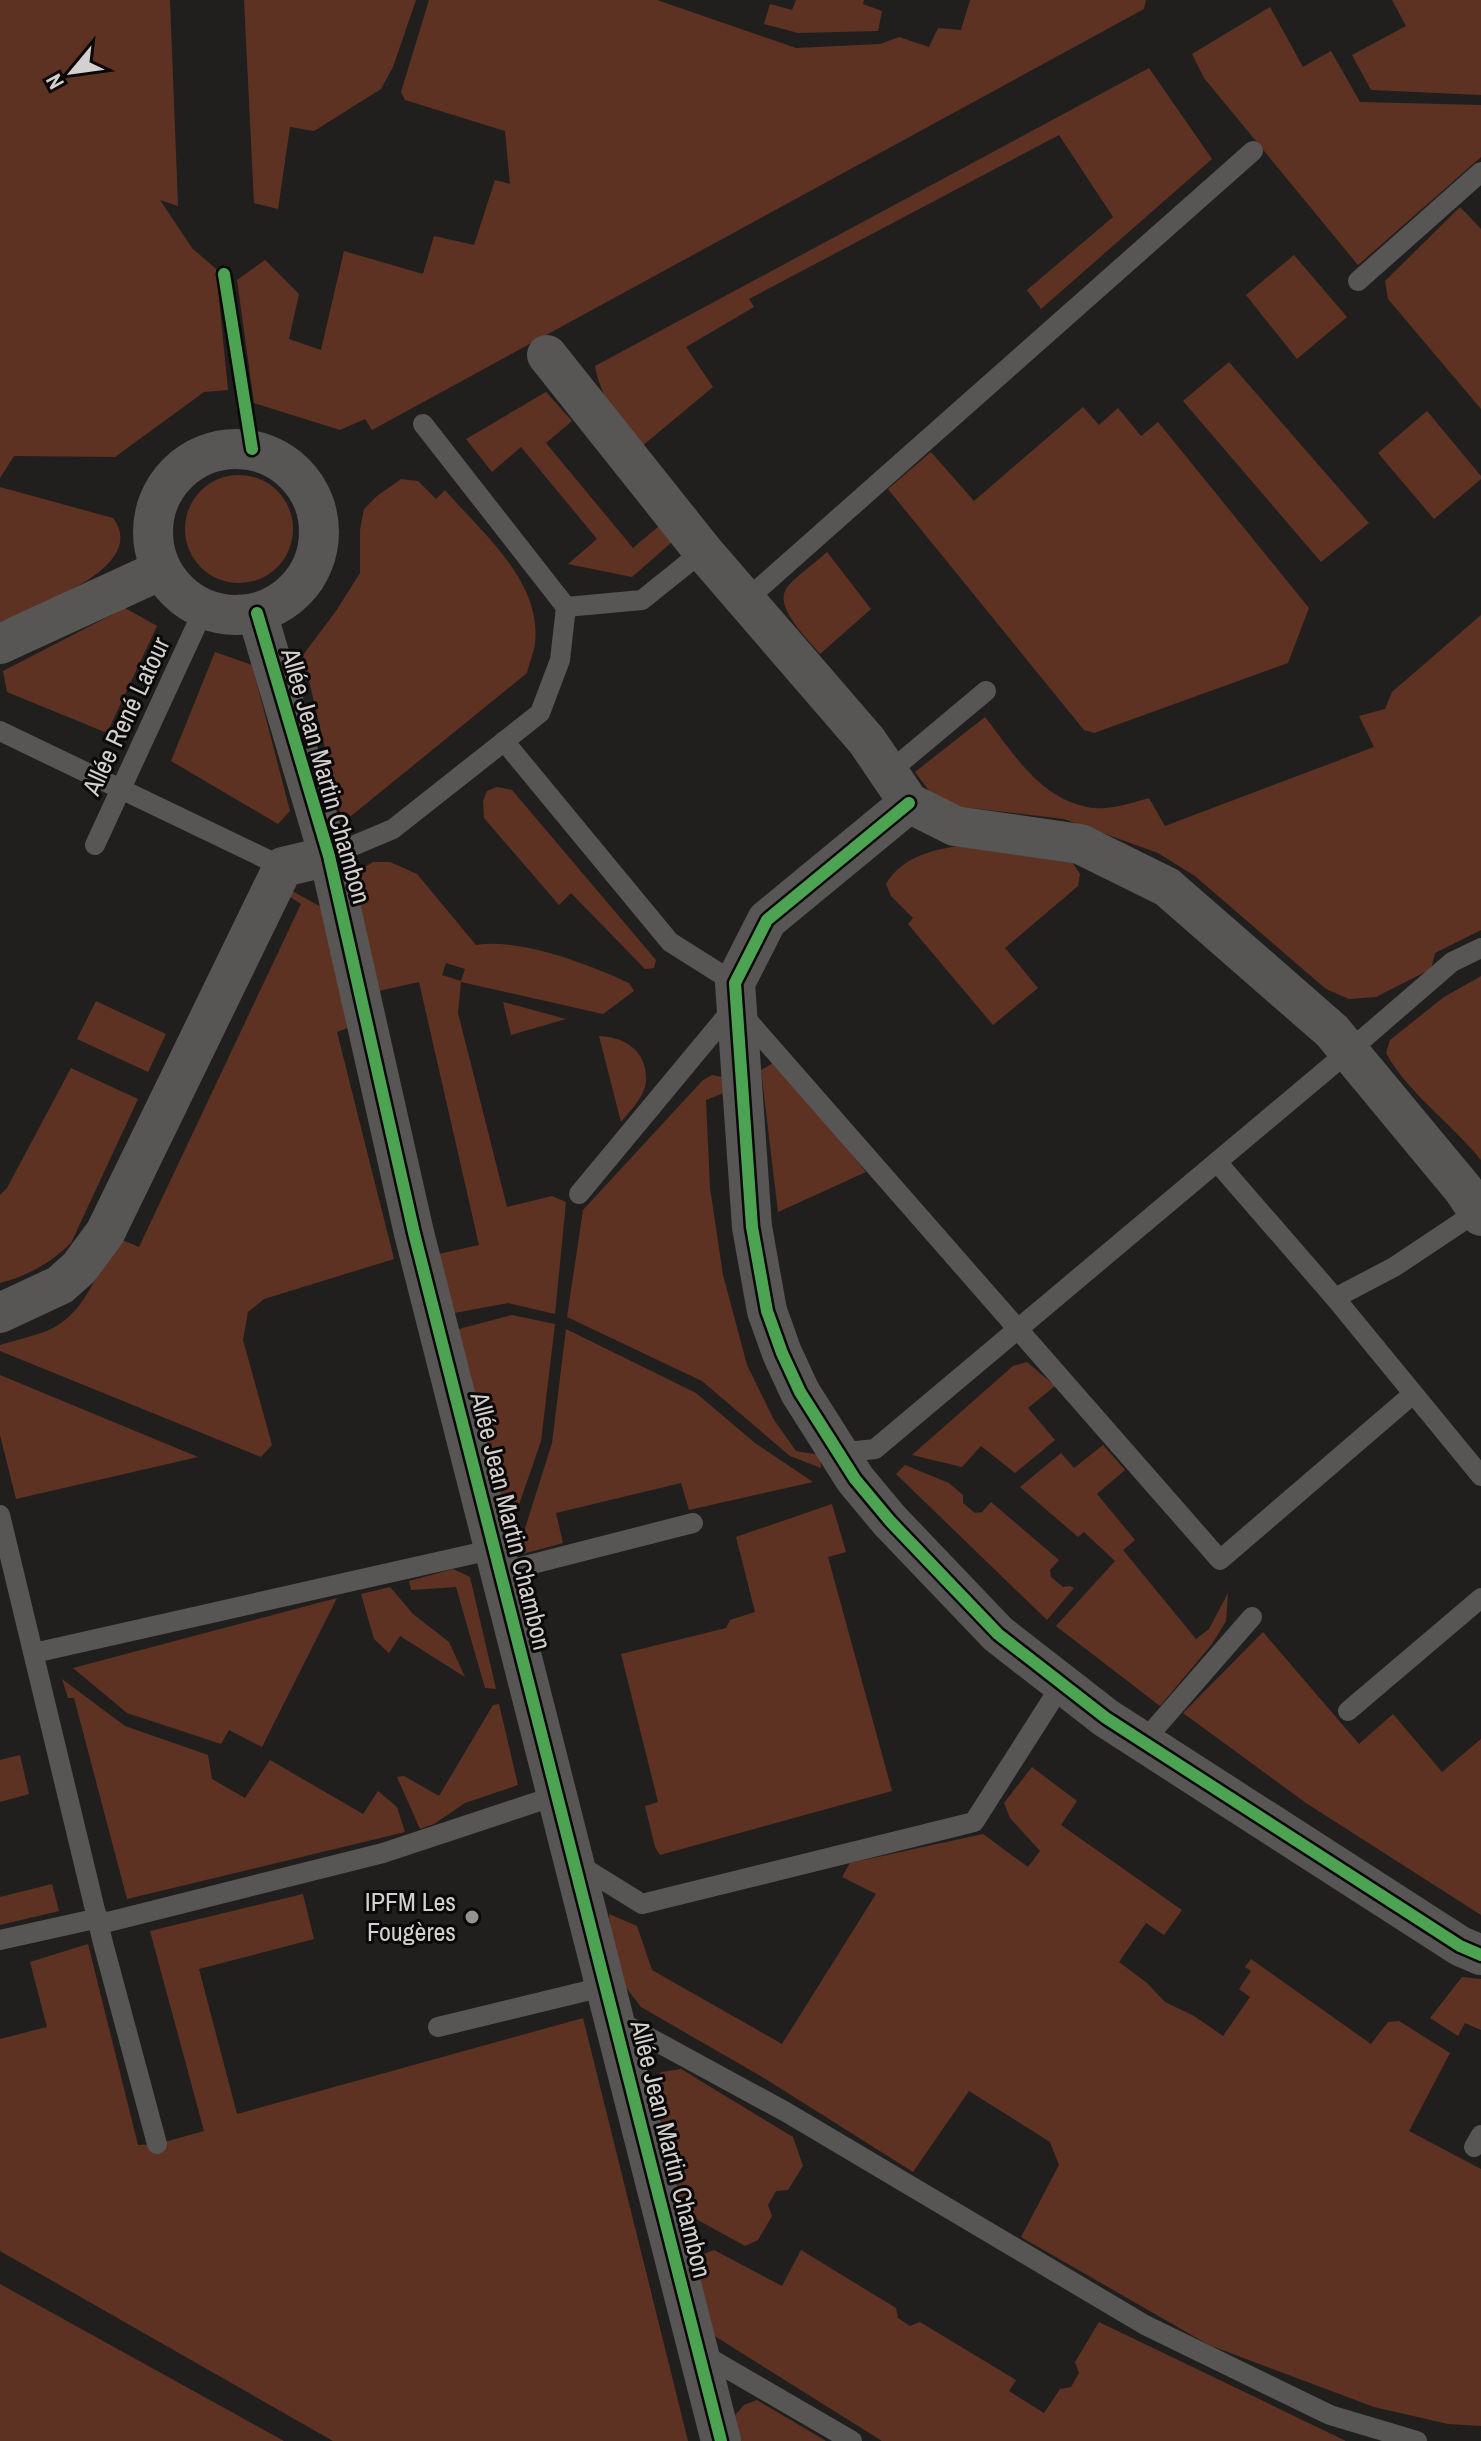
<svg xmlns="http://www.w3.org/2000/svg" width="1481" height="2441" viewBox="0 0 1481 2441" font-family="'Archivo Narrow',sans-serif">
  <rect width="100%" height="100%" fill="#211f1d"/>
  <g fill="#5e3223" fill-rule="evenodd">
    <path d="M0 0H170L178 206 160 200 192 248 216 269 228 390 204 392 115 457 14 456 0 478Z"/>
    <path d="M244 0H416L393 67 381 89 314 131 290 127 278 209 254 203Z"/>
    <path d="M429 0H657L796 48 880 44 899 37 929 47 938 28 961 30 970 0H1146L1144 9 372 430 365 419 340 430 254 403 237 280 265 260 299 294 289 339 321 350 344 251 423 274 434 236 474 245 495 180 510 184 505 131 405 100 401 92Z"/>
    <path d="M796 0H864L863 4 882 11 878 31 798 33 764 24 770 4 792 10Z"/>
    <path d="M1392 0H1481V95L1371 90 1352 55 1406 26Z"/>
    <path d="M1270 7 1303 67 1331 51 1360 102 1481 105V157L1358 265 1204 78 1192 54Z"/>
    <path d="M1149 68 1212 159 1041 309 1027 290 1113 217 1059 135 749 299 754 307 686 347 713 387 641 447C620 420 601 400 595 366Z"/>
    <path d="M1460 207 1481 229V409L1388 299 1385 281Z"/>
    <path d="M1294 255 1347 317 1297 359 1246 295Z"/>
    <path d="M1229 362 1369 523 1321 562 1183 401Z"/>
    <path d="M546 392 572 421 546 443 633 548 659 526 672 542 632 577 568 564 597 539 521 447 492 472 466 439Z"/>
    <path d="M1083 407 1099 425 1118 408 1141 436 1158 422 1309 608 1288 663 1094 733 1084 730 888 489 931 452 974 501Z"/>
    <path d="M1427 411 1481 476V479L1434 519 1378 453Z"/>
    <circle cx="239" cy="529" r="54"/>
    <path d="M401 479 418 481 436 499 445 490C481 532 542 581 535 643 534 653 529 663 527 673L351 816 340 812 303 655 336 611 360 573V530L364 509 377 496Z"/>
    <path d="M0 487 113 518C151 568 32 607 0 622Z"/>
    <path d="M827 552 871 609 820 654C809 640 776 609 785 591 791 579 817 562 827 552Z"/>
    <path d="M125 608 157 626 107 733 7 692 3 671Z"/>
    <path d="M1481 615V930L1435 953 1431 969 1376 997 1349 999 1326 989 1195 876 1158 853 1064 819 954 806 936 800 915 772 985 717C1014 754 1041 801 1093 808 1111 810 1131 803 1149 798L1165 826 1374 747 1359 716 1385 709 1392 692Z"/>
    <path d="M215 652 252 665 290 811 278 824 171 761Z"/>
    <path d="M497 787 512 790 656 960 654 968 645 969 571 893 559 905 484 818 483 801 487 791Z"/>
    <path d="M958 846 1073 863 1080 874 1078 886 1005 948 1038 988 993 1025 908 924 913 918 891 896 886 884C901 858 931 850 958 846Z"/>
    <path d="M373 862H390L417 874 476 945C521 938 588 964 629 983L634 991 603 1014 461 982 458 1013 507 1207 552 1196 566 1202 555 1314 508 1303 449 1314 434 1255 479 1245 419 982 374 992 352 875ZM446 963 465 969 461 981 442 975Z"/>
    <path d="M287 888 321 907 350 1027 337 1032 394 1259 264 1299 248 1312 243 1340 272 1445 261 1457 0 1351V1345C16 1340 34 1336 49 1330 85 1314 99 1270 115 1237L139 1247 301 904 284 893Z"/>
    <path d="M1481 976V1160C1452 1124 1408 1093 1386 1053L1390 1040 1444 997Z"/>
    <path d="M96 1001 166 1034 148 1072 77 1039Z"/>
    <path d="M503 1002 566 1019 511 1035Z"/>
    <path d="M599 1036C624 1037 646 1050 646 1078 647 1094 631 1110 621 1122Z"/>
    <path d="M777 1061 866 1172 778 1212 761 1070Z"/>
    <path d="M71 1068 138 1099 71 1243C49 1264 29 1275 0 1283V1195L7 1188Z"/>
    <path d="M712 1075 722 1077 724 1093 706 1100 710 1188 723 1275 747 1365 774 1420 796 1451 820 1455 821 1468 790 1456 702 1381 567 1317 583 1210 703 1080Z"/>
    <path d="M512 1315 555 1324 541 1441 513 1522 506 1524 455 1330Z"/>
    <path d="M566 1329 696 1393 755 1443 813 1482 689 1510 681 1483 556 1513 563 1543 515 1556 512 1543 522 1538 552 1443Z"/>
    <path d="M1027 1362 1055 1386 1028 1408 1055 1440 1015 1473 981 1446 962 1467 912 1455 1013 1366Z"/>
    <path d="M0 1375 198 1457 16 1499 0 1435Z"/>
    <path d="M1103 1445 1125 1470 1097 1494 1135 1540 1123 1550 1196 1639 1209 1629 1228 1593 1226 1621 1212 1644 1160 1706 1056 1626 1115 1561 1084 1532 1078 1537 1020 1487 1061 1453 1074 1468Z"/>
    <path d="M905 1465 949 1483 963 1495V1503L975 1513 982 1512 991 1502 1059 1560 1050 1570 1051 1577 1063 1587 1070 1586 1074 1588 1047 1620 896 1474Z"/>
    <path d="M832 1504 846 1552 828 1557 892 1791 660 1855 655 1847 645 1806 658 1802 621 1654 726 1628 730 1620 755 1612 736 1537Z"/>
    <path d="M453 1569 470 1577 496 1689 485 1688 456 1587 411 1590 409 1581Z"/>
    <path d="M390 1587 413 1614 449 1642 465 1677 400 1636 389 1653 374 1639 361 1594Z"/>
    <path d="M337 1598 262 1747 229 1730 221 1744 127 1713 73 1668Z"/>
    <path d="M1263 1632 1359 1744 1393 1714 1442 1772 1481 1739V1915L1306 1803 1183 1713Z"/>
    <path d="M62 1679 125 1726 208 1755 212 1779 245 1798 270 1760 363 1814 378 1791 397 1807 405 1832 127 1899 74 1698H68Z"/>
    <path d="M499 1704 518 1785 465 1803 434 1824 420 1829 397 1777 404 1776 439 1796 493 1705Z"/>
    <path d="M20 1755 29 1794 0 1802V1760Z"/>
    <path d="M1032 1767 1077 1801 1061 1825 1182 1910 1164 1935 1146 1923 1119 1962 1147 1983 1165 2002 1194 2016 1223 2036 1250 1997 1239 1989 1251 1971 1245 1967 1251 1959 1371 2044 1388 2022 1399 2021 1450 2053 1409 2131 1481 2169V2426L1448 2424 1374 2407 1209 2345 1021 2237 1059 2165 1050 2142 969 2091 913 2172 764 2078 641 2007 621 1981 612 1950 609 1914 637 1926 652 1970 782 2044 876 1894 842 1877 850 1863 983 1834 1028 1867 1040 1851 1010 1818 1004 1803Z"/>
    <path d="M52 1884 59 1911 0 1925V1897Z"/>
    <path d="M303 1894 314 1939 199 1969 237 2114 583 2018 688 2441H333L0 2251V2039L47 2027 30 1962 88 1944 138 2145 157 2144 204 2131 150 1931Z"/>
    <path d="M1462 1977 1481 1979V2030L1465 2023 1458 2036 1430 2018Z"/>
    <path d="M681 2069 793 2137 803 2166 788 2190 776 2191 768 2205 772 2216 758 2240 745 2246 678 2209 649 2086 661 2072Z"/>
    <path d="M714 2250 782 2286 801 2250 896 2308 898 2318 910 2326 920 2322 1016 2380 1009 2391 1044 2413 1060 2389 1071 2387 1079 2373 1075 2362 1099 2322 1346 2441H882L713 2335 693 2258Z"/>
    <path d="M0 2284 284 2441H0Z"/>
    <path d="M757 2400 826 2441H735L731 2420 744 2405Z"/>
  </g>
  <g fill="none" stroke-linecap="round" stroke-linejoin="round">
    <g stroke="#585655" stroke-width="20">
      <path d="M1358 281 1481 172"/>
      <path d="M746 600 1253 151"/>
      <path d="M566 607 642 600 703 551"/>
      <path d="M0 731 283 867"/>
      <path d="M504 741 670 942 735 983"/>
      <path d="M888 773 986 691"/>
      <path d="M95 845 204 609"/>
      <path d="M329 856 393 829 540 713 560 660 566 607 423 424"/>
      <path d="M1217 1162 1335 1298 1481 1476"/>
      <path d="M579 1194 735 1006 1220 1560 1413 1394"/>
      <path d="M1335 1298 1394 1267 1478 1211"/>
      <path d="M838 1453 875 1449 1349 1051 1452 962 1481 948"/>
      <path d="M0 1515 103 1943 157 2144"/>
      <path d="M501 1572 693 1523"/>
      <path d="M34 1653 495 1549"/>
      <path d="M1348 1711 1481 1598"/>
      <path d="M1143 1742 1252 1617"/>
      <path d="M576 1863 642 1904 974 1822 1062 1684"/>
      <path d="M100 1924 383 1853 558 1795"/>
      <path d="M0 1940 99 1918"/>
      <path d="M615 2019 786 2112 1145 2325 1330 2415 1417 2441"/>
      <path d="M438 2027 607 1986"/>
      <path d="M1474 2147 1481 2135"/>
      <path d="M699 2352 852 2441"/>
    </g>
    <g stroke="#585655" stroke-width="40">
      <path d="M547 355 703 551 867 741 909 803 955 826 1080 844 1167 887 1332 1031 1463 1189 1481 1216"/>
      <circle cx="236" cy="532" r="83"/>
      <path d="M257 613 329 856 414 1233 721 2441"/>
      <path d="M0 644 161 570"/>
      <path d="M909 803 767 920 735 983 752 1227 767 1311 782 1353 800 1392 855 1479 890 1521 998 1634 1106 1718 1460 1946 1481 1955"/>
      <path d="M0 1313 60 1285 79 1268 105 1233 283 867 329 856"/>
    </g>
    <defs>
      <g id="cycleway">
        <path d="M224 274 252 449"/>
        <path d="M257 613 329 856 414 1233 721 2441"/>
        <path d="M909 803 767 920 735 983 752 1227 767 1311 782 1353 800 1392 855 1479 890 1521 998 1634 1106 1718 1460 1946 1481 1955"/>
      </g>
    </defs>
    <use href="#cycleway" stroke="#0a0808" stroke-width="17"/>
    <use href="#cycleway" stroke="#4ca352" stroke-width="12"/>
  </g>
  <circle fill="#959291" stroke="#0a0808" stroke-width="3" cx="472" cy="1917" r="8"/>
  <g text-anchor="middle" stroke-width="6" stroke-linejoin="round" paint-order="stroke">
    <g font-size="26" fill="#d3d0cf" stroke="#0a0808">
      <text transform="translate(126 716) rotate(-65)" y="9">Allée René Latour</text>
      <text transform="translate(326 776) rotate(74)" y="9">Allée Jean Martin Chambon</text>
      <text transform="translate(511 1521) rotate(76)" y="9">Allée Jean Martin Chambon</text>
      <text transform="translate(671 2149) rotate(76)" y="9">Allée Jean Martin Chambon</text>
    </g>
    <g font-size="26" fill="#d3d0cf" stroke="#0a0808" text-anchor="end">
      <text x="456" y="1911">IPFM Les<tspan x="456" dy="30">Fougères</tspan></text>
    </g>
  </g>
  <g transform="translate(72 72) rotate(241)" stroke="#0a0808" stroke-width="6" paint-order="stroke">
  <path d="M0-6L14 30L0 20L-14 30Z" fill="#d3d0cf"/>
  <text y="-12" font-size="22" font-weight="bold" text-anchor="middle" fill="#d3d0cf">N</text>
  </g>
</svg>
